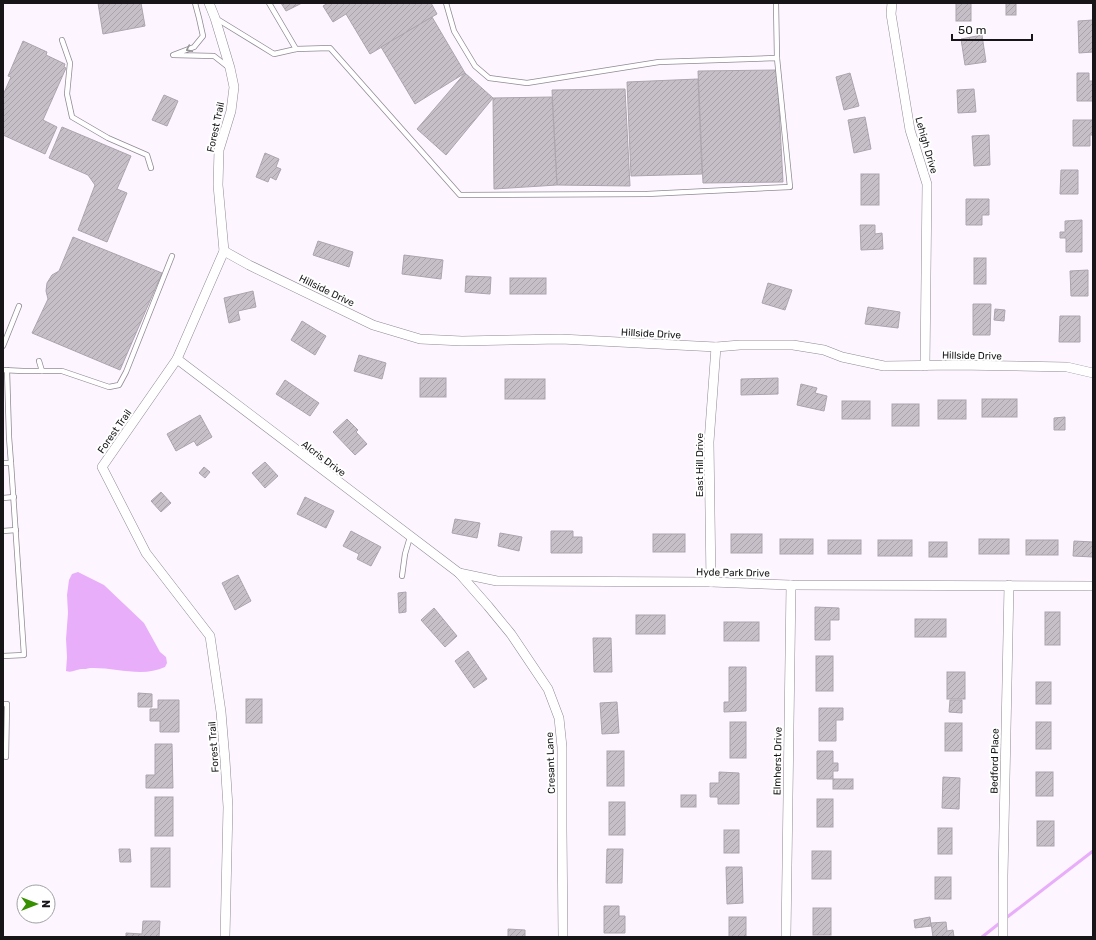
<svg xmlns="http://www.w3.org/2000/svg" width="1096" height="940" viewBox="0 0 1096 940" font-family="Rubik,sans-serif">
  <defs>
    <pattern id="building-hatch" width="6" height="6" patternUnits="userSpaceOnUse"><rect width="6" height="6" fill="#c6bfc8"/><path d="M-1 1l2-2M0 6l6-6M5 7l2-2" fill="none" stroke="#a9a3ab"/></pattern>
  </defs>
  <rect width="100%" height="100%" fill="#fdf5ff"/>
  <path fill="#e8aef9" d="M78 572 104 585 144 623 160 652 166 657 167 663 165 667C142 678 115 667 90 668 87 669 84 669 81 669 75 670 72 673 66 671L67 657 66 639 68 613 67 595 69 580 72 574Z"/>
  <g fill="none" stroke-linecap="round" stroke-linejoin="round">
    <g stroke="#e8aef9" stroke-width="3">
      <path d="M1006 918 1093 851"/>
      <path d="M982 937 1001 922"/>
    </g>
  </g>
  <g fill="url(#building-hatch)" stroke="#aca5ae">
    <path d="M98 3H141L145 26 103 34Z"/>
    <path d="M281 3H302L286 11Z"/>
    <path d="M328 3H431L437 14 370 54 346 14 333 22 323 6Z"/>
    <rect x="956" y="3" width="15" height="18"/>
    <rect x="1006" y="3" width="10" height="12"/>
    <path d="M432 17 465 73 415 104 381 47Z"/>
    <path d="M1093 20V52L1079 53 1078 21Z"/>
    <path d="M982 35 986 62 965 65 961 39Z"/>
    <path d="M23 41 47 52 46 55 65 64 64 67 66 68 43 120 57 127 45 154 3 135V95L11 77 8 76Z"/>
    <path d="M777 70 783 182 703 183 698 71Z"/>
    <path d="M465 73 493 98 446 155 417 129Z"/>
    <path d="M850 73 859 106 844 110 836 77Z"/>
    <path d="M1077 73H1089V81H1093V101H1077Z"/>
    <path d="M698 79 702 174 631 176 627 82Z"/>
    <path d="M625 89 630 186 557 185 552 90Z"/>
    <path d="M974 89 976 112 958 113 957 90Z"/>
    <path d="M164 95 178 101 167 126 152 120Z"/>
    <path d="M552 97 557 185 494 189 493 98Z"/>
    <path d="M865 117 871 149 854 153 848 120Z"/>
    <path d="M1073 120H1093V135H1090V146H1073Z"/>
    <path d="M62 127 131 156 117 189 127 193 107 242 78 230 95 185 88 175 49 158Z"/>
    <path d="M989 135 990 165 974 166 972 136Z"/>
    <path d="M265 153 279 159 276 167 281 169 276 180 270 177 268 182 256 177Z"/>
    <path d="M1061 170H1078V194H1060Z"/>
    <rect x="861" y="174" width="18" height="31"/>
    <path d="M966 199H989V215H982V225H966Z"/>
    <path d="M1082 220V252H1066V238H1060V232H1065V221Z"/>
    <path d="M860 225H875V234L882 233 883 249 861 250Z"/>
    <path d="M73 237 162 273 120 370 32 333 48 299 46 291 47 283 52 275 59 271Z"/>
    <path d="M318 241 353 252 349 267 313 255Z"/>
    <path d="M404 255 443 260 441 279 402 274Z"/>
    <rect x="974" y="258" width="12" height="26"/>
    <path d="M1088 270V296H1071L1070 271Z"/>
    <path d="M466 276 491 277 490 294 465 292Z"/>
    <rect x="510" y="278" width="36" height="16"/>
    <path d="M768 283 792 290 785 310 762 303Z"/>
    <path d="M253 291 256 307 238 311 240 320 229 323 224 298Z"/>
    <path d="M973 304H991L990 335H973Z"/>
    <path d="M868 307 900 312 898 328 865 324Z"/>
    <path d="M995 309 1005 310 1004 321 994 320Z"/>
    <path d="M1060 316H1080V342H1059Z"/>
    <path d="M302 321 326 336 315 355 291 340Z"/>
    <path d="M359 355 386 363 382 379 354 371Z"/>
    <rect x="420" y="378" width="26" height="19"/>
    <path d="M778 378V394L741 395V379Z"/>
    <rect x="505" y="379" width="40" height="20"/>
    <path d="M285 380 319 403 310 416 276 394Z"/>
    <path d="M801 384 817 388 815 393 827 396 824 411 797 405Z"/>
    <rect x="982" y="399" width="35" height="18"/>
    <rect x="938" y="400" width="28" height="19"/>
    <rect x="842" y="401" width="28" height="18"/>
    <rect x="892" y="404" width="27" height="22"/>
    <path d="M200 415 212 437 197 446 194 441 176 451 167 434Z"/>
    <path d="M1065 417V430H1054V418Z"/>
    <path d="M347 419 358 430 356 432 367 444 355 455 333 432Z"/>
    <path d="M265 462 278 476 265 488 252 473Z"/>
    <path d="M204 467 210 472 205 478 199 473Z"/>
    <path d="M161 492 171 503 161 512 151 501Z"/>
    <path d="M305 497 334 511 326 528 297 514Z"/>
    <path d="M455 519 480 523 477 538 452 533Z"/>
    <path d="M351 531 381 547 371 566 357 559 359 554 343 546Z"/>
    <path d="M551 531H573V537H582V553H551Z"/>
    <path d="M500 533 522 537 519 551 498 546Z"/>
    <rect x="653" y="534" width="32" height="18"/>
    <rect x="731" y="534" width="31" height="19"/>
    <rect x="780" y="539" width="33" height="15"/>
    <rect x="979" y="539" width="30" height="15"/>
    <rect x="828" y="540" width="33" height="14"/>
    <rect x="878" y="540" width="34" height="16"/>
    <rect x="1026" y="540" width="32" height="15"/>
    <path d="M1074 541 1093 542V557L1073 556Z"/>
    <rect x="929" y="542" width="18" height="15"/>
    <path d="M238 575 251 601 235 610 222 583Z"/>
    <path d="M406 592V612L399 613 398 593Z"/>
    <path d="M815 607 839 608V620H830V640H815Z"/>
    <path d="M434 608 457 636 445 647 421 620Z"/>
    <rect x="1045" y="612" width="15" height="33"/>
    <rect x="636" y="615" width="29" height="19"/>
    <rect x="915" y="619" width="31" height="18"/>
    <rect x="724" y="622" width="35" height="19"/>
    <path d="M593 638H611L612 672H594Z"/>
    <path d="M468 651 487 679 474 688 455 661Z"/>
    <rect x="816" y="656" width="17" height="35"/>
    <path d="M729 667H746V711L724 712V702H729Z"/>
    <rect x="947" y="672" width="18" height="27"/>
    <rect x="1036" y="682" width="15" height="22"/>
    <path d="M138 693 152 694V707H138Z"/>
    <rect x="246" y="699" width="16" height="24"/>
    <path d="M158 700H179V732H160V721H150V709H158Z"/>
    <path d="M950 700H962V713L949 712Z"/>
    <path d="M617 702 619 733 602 734 600 703Z"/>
    <path d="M819 708H843V720H836V741H819Z"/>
    <rect x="730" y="722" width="16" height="36"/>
    <rect x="1036" y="722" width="15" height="27"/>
    <rect x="945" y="723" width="17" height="28"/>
    <path d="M155 744H172L173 788H146V775H155Z"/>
    <rect x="607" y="751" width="17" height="35"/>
    <path d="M817 751H833V763H838V771H833V779H817Z"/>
    <path d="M719 772 739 773V804H718V797H710V783H719Z"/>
    <rect x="1036" y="772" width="17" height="24"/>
    <path d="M943 777 960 778 959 809 942 808Z"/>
    <rect x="833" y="779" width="20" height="10"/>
    <rect x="681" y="795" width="15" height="12"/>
    <rect x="155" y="797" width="18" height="39"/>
    <rect x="817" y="799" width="16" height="28"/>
    <rect x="609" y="802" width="16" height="33"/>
    <rect x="1037" y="821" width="17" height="25"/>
    <rect x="938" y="828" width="14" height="26"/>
    <rect x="724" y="830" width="15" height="23"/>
    <rect x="151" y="848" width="19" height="39"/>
    <path d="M119 849H130L131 862H120Z"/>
    <path d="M607 849H623L622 883H606Z"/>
    <rect x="812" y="851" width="19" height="28"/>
    <path d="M726 867H742L743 903 727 904Z"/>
    <rect x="935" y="877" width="16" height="22"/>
    <path d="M604 906H619V916H625V933H604Z"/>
    <rect x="813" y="908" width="18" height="27"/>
    <rect x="729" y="917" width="17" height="20"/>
    <path d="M930 917 931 926 915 928 914 920Z"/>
    <path d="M143 921H160L159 937H126V933L142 934Z"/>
    <path d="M946 922 947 931 953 930 954 937H933L931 923Z"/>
    <path d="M508 929 525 930V937H508Z"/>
  </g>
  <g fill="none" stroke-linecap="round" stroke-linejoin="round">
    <defs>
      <g id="service">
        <path d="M195 3 199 18 203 36 194 47 173 55 214 56 228 67"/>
        <path d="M269 3 296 49"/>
        <path d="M776 3 777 58"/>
        <path d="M217 19 274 54 296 49 330 48 460 195 647 194 790 187 777 58 659 62 527 83 489 78 475 66 454 31 446 3"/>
        <path d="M62 40 70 63 67 94 72 117 108 138 147 155 151 168"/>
        <path d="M3 346 19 306"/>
        <path d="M39 361 42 371"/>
        <path d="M3 370 23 371H62L109 387 119 385 126 372 172 256"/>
        <path d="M3 463H11L9 437 7 370"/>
        <path d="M3 498 14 497"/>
        <path d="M3 531 16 530"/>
        <path d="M402 576 405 554 410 537"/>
        <path d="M3 656 24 655 11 463"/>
        <path d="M3 704H7L6 757"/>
      </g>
      <g id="minor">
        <path d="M209 3 215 18 230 68 234 87 231 111 219 150 218 185 224 251 177 359 102 467 146 553 210 636 221 712 225 760 228 807 225 937"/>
        <path d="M892 3 891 14 910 130 927 184 925 366"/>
        <path d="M224 251 249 265 373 325 420 339 462 341 561 339 716 347 740 345H793L824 350 842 357 884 366 956 365 1067 367 1093 373"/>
        <path d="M177 359 459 573 488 606 511 634 548 689 559 718 562 747V829L563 937"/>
        <path d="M459 573 497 581 711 582 791 585 1093 586"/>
        <path d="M711 582 709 442 716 347"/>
        <path d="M786 937 791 585"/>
        <path d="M1003 937V876L1009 585"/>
      </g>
    </defs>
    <use href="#service" stroke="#908a93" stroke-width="6"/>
    <use href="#minor" stroke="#908a93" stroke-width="10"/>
    <use href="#service" stroke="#fff" stroke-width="4.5"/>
    <use href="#minor" stroke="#fff" stroke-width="9"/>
  </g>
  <defs><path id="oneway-chevron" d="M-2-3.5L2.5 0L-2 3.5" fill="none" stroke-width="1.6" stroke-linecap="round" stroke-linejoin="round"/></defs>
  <use stroke="#979697" href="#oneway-chevron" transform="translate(189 49) rotate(154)"/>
  <g text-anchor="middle" stroke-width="4" stroke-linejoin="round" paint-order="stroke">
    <g font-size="10" fill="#171518" stroke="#fff">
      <text transform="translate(215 127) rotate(-78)" y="4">Forest Trail</text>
      <text transform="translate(927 145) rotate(74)" y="4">Lehigh Drive</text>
      <text transform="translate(327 290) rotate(26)" y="4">Hillside Drive</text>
      <text transform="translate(651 333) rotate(3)" y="4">Hillside Drive</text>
      <text transform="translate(972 355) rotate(1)" y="4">Hillside Drive</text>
      <text transform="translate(114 431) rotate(-55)" y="4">Forest Trail</text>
      <text transform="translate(324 458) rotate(37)" y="4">Alcris Drive</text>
      <text transform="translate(699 465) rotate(-90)" y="4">East Hill Drive</text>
      <text transform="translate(733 572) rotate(1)" y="4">Hyde Park Drive</text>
      <text transform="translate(213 747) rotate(-94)" y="4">Forest Trail</text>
      <text transform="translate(777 761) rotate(-89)" y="4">Elmherst Drive</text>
      <text transform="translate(994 761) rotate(-89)" y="4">Bedford Place</text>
      <text transform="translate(550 763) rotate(-92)" y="4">Cresant Lane</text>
    </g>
  </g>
  <rect width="1096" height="940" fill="none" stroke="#171518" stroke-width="8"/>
  <g transform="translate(36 904) rotate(90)"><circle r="19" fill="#ffffff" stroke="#a2a1a3"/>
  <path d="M0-3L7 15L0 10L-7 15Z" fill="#369000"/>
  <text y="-6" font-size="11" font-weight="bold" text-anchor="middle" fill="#171518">N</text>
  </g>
  <path d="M952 34v6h80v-6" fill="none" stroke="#171518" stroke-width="2"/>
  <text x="958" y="34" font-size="12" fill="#171518" stroke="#ffffff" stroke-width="3" paint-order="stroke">50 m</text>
</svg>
